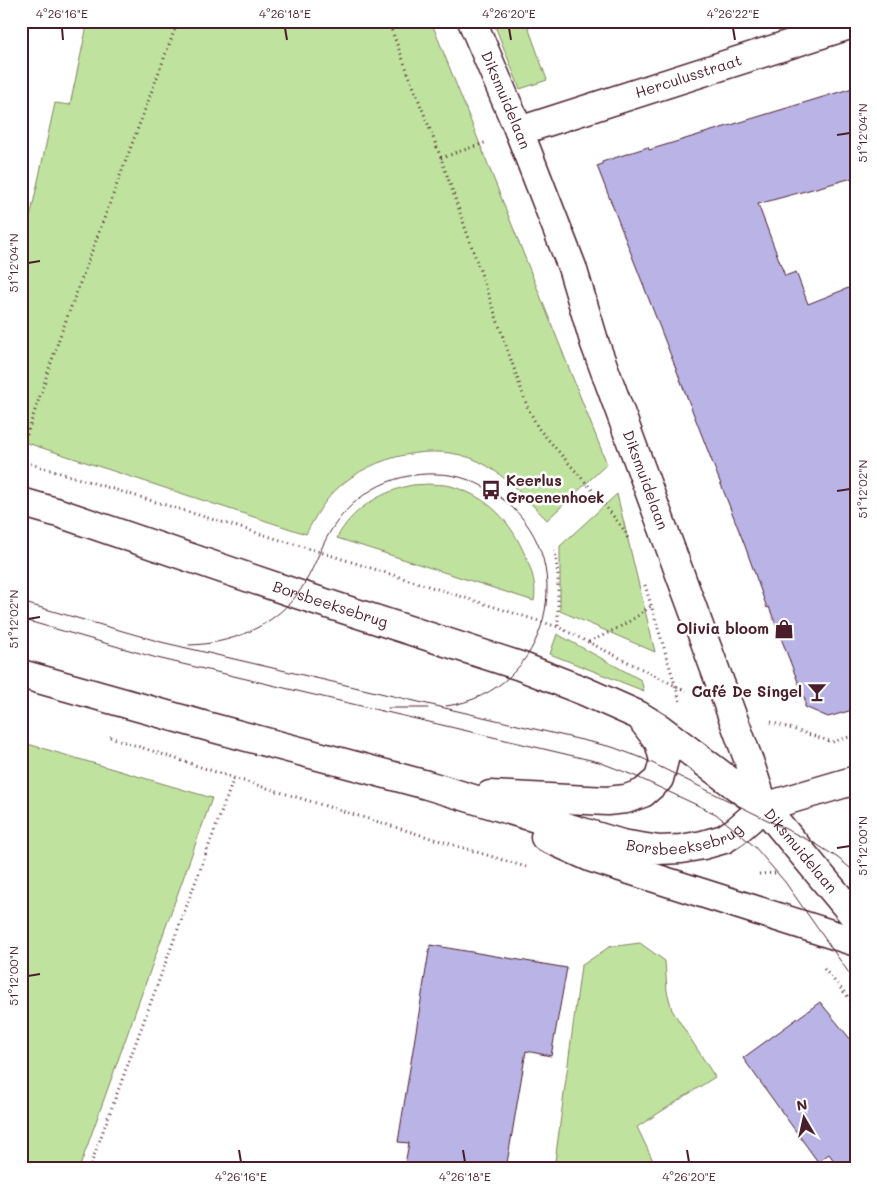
<svg xmlns="http://www.w3.org/2000/svg" width="877" height="1190" viewBox="0 0 877 1190" font-family="Mali,sans-serif">
  <rect width="100%" height="100%" fill="#fff"/>
  <filter id="ink" filterUnits="userSpaceOnUse"><feTurbulence type="fractalNoise" baseFrequency=".02" numOctaves="2"/><feDisplacementMap in="SourceGraphic" scale="10" xChannelSelector="R" yChannelSelector="G"/><feConvolveMatrix kernelMatrix="1 2 1 2 8 2 1 2 1" color-interpolation-filters="sRGB"/></filter>
  <g filter="url(#ink)">
    <g fill="#bfe39e" stroke="#848164">
      <path d="M88 21H431L607 464 547 520C526 499 505 474 478 461 435 441 373 456 339 487 324 500 315 517 306 534L21 441V259L55 103 70 105Z"/>
      <path d="M493 21H526L547 80 520 89Z"/>
      <path d="M707 21H733L709 29Z"/>
      <path d="M428 484C435 485 444 484 451 486 490 498 510 520 526 557 532 572 537 585 534 601L337 538C350 511 379 493 408 486 414 484 422 485 428 484Z"/>
      <path d="M617 494 655 652 560 611V546Z"/>
      <path d="M557 634 641 680 644 691 550 654Z"/>
      <path d="M21 742 212 798 79 1169H21Z"/>
      <path d="M640 943 665 961 667 991 672 1010 715 1077 637 1127 657 1169H554L581 966 609 947Z"/>
    </g>
    <g fill="#bab4e6" stroke="#4a1f2b">
      <path d="M856 87V177L758 204 785 276 796 272 808 304 856 285V709L828 717 805 707V700L769 607 767 608 745 546 597 166 602 164V162L648 147 649 150Z"/>
      <path d="M430 945 567 968 551 1056 526 1051 506 1169H404L409 1143 398 1142Z"/>
      <path d="M820 1002 856 1046V1169H840L829 1154 818 1162 743 1058Z"/>
    </g>
    <g fill="none" stroke-linecap="round" stroke-linejoin="round">
      <defs>
        <g id="minor">
          <path id="s1" d="M472 21 519 131 572 267 595 344 750 764 764 807 856 918"/>
          <path id="s2" d="M519 131 856 23"/>
          <path id="s3" d="M21 502 59 513 297 594 520 666 584 691 638 715 659 728 764 807"/>
          <path id="s4" d="M21 674 206 726 427 785 622 844 659 850 681 849 703 845 724 839 736 831 764 807 856 780"/>
          <path d="M490 795 607 801 626 799 643 793 659 779 664 760 659 742 644 722"/>
          <path d="M545 837 592 858 856 942"/>
        </g>
      </defs>
      <use href="#minor" stroke="#4a1f2b" stroke-width="31"/>
      <g stroke="#4a1f2b" stroke-width="3" stroke-dasharray="1 4" stroke-linecap="butt">
        <path d="M388 21 441 158 527 406 538 428 600 499 624 530 629 541"/>
        <path d="M441 158 487 142"/>
        <path d="M21 459 24 443 59 339 178 21"/>
        <path d="M21 461 320 552 558 627 686 691"/>
        <path d="M555 550 558 576V627"/>
        <path d="M645 585 680 701"/>
        <path d="M589 642C611 632 631 622 651 606"/>
        <path d="M771 722 832 742 856 735"/>
        <path d="M110 737 234 778 526 867"/>
        <path d="M759 874 775 873"/>
        <path d="M824 969 856 1006"/>
        <path d="M89 1169 234 778"/>
      </g>
      <use href="#minor" stroke="#fff" stroke-width="28"/>
      <g stroke="#4a1f2b" stroke-width="1">
        <path d="M21 602 161 642 612 747 642 758 816 844 838 858 856 873"/>
        <path d="M21 619 157 658 599 762 635 776 716 814 754 846 785 882 856 983"/>
        <path d="M189 645C230 644 270 628 296 596 309 580 317 557 326 539 349 496 389 472 437 474 459 474 480 483 497 495 585 555 550 693 446 706"/>
        <path d="M388 708H428"/>
      </g>
    </g>
  </g>
  <path fill="none" stroke="#4a1f2b" stroke-width="2" d="M62 28 63 40M285 28 287 40M509 28 511 40M733 28 735 40M837 135 850 133M28 263 40 261M837 491 850 489M28 619 40 617M837 848 850 846M28 976 40 974M239 1150 241 1162M463 1150 465 1162M687 1150 689 1162"/>
  <defs>
    <symbol id="bus-bare" viewBox="-9 -9 18 18"><path d="M-5-6H5V4H4V6H2V4H-2V6H-4V4H-5ZM-3.5-4V0h7V-4ZM-3.5 1.2v1.5H-2V1.2ZM2 1.2v1.5H3.5V1.2Z" fill="#4a1f2b" stroke="#fff" stroke-width="2.5" paint-order="stroke"/></symbol>
    <symbol id="shop-bare" viewBox="-9 -9 18 18"><path d="M-5-2.5h2.3a2.7 3.5 0 0 1 5.4 0H5L5.5 6h-11ZM-1.5-2.5h3a1.5 2.3 0 0 0-3 0Z" fill="#4a1f2b" stroke="#fff" stroke-width="2.5" paint-order="stroke"/></symbol>
    <symbol id="bar-bare" viewBox="-9 -9 18 18"><path d="M-6-5H6L.8 .8V4.5H3.5V6h-7V4.5H-.8V.8Z" fill="#4a1f2b" stroke="#fff" stroke-width="2.5" paint-order="stroke"/></symbol>
  </defs>
  <g fill-rule="evenodd">
    <use href="#bus-bare" x="477" y="476" width="28" height="28"/>
    <use href="#shop-bare" x="770" y="615" width="28" height="28"/>
    <use href="#bar-bare" x="803" y="678" width="28" height="28"/>
  </g>
  <g text-anchor="middle" stroke-width="5" stroke-linejoin="round" paint-order="stroke">
    <g font-size="15" fill="#4a1f2b" stroke="#fff">
      <text dy="5" stroke="none"><textPath href="#s2" startOffset="178">Herculusstraat</textPath></text>
      <text dy="5" stroke="none"><textPath href="#s1" startOffset="86">Diksmuidelaan</textPath></text>
      <text dy="5" stroke="none"><textPath href="#s1" startOffset="491">Diksmuidelaan</textPath></text>
      <text dy="5" stroke="none"><textPath href="#s3" startOffset="326">Borsbeeksebrug</textPath></text>
      <text dy="5" stroke="none"><textPath href="#s4" startOffset="689">Borsbeeksebrug</textPath></text>
      <text dy="5" stroke="none"><textPath href="#s1" startOffset="896">Diksmuidelaan</textPath></text>
    </g>
    <g font-size="15" font-weight="bold" fill="#4a1f2b" stroke="#fff" text-anchor="end">
      <text x="506" y="486" text-anchor="start">Keerlus<tspan x="506" dy="17">Groenenhoek</tspan></text>
      <text x="769" y="634">Olivia bloom</text>
      <text x="802" y="697">Café De Singel</text>
    </g>
  </g>
  <rect width="877" height="1190" fill="none" stroke="#fff" stroke-width="55"/>
  <g transform="translate(804 1118) rotate(351)" stroke="#ffffff" stroke-width="4" paint-order="stroke">
  <path d="M0-4L9 19L0 12L-9 19Z" fill="#4a1f2b"/>
  <text y="-8" font-size="14" font-weight="bold" text-anchor="middle" fill="#4a1f2b">N</text>
  </g>
  <rect x="28" y="28" width="822" height="1134" fill="none" stroke="#4a1f2b" stroke-width="2"/>
  <g font-size="12" text-anchor="middle" fill="#4a1f2b">
    <text x="62" y="18">4°26'16"E</text>
    <text x="285" y="18">4°26'18"E</text>
    <text x="509" y="18">4°26'20"E</text>
    <text x="733" y="18">4°26'22"E</text>
    <text transform="translate(863 133) rotate(-90)" y="4">51°12'04"N</text>
    <text transform="translate(14 263) rotate(-90)" y="4">51°12'04"N</text>
    <text transform="translate(863 489) rotate(-90)" y="4">51°12'02"N</text>
    <text transform="translate(14 619) rotate(-90)" y="4">51°12'02"N</text>
    <text transform="translate(863 846) rotate(-90)" y="4">51°12'00"N</text>
    <text transform="translate(14 976) rotate(-90)" y="4">51°12'00"N</text>
    <text x="241" y="1181">4°26'16"E</text>
    <text x="465" y="1181">4°26'18"E</text>
    <text x="689" y="1181">4°26'20"E</text>
  </g>
</svg>
